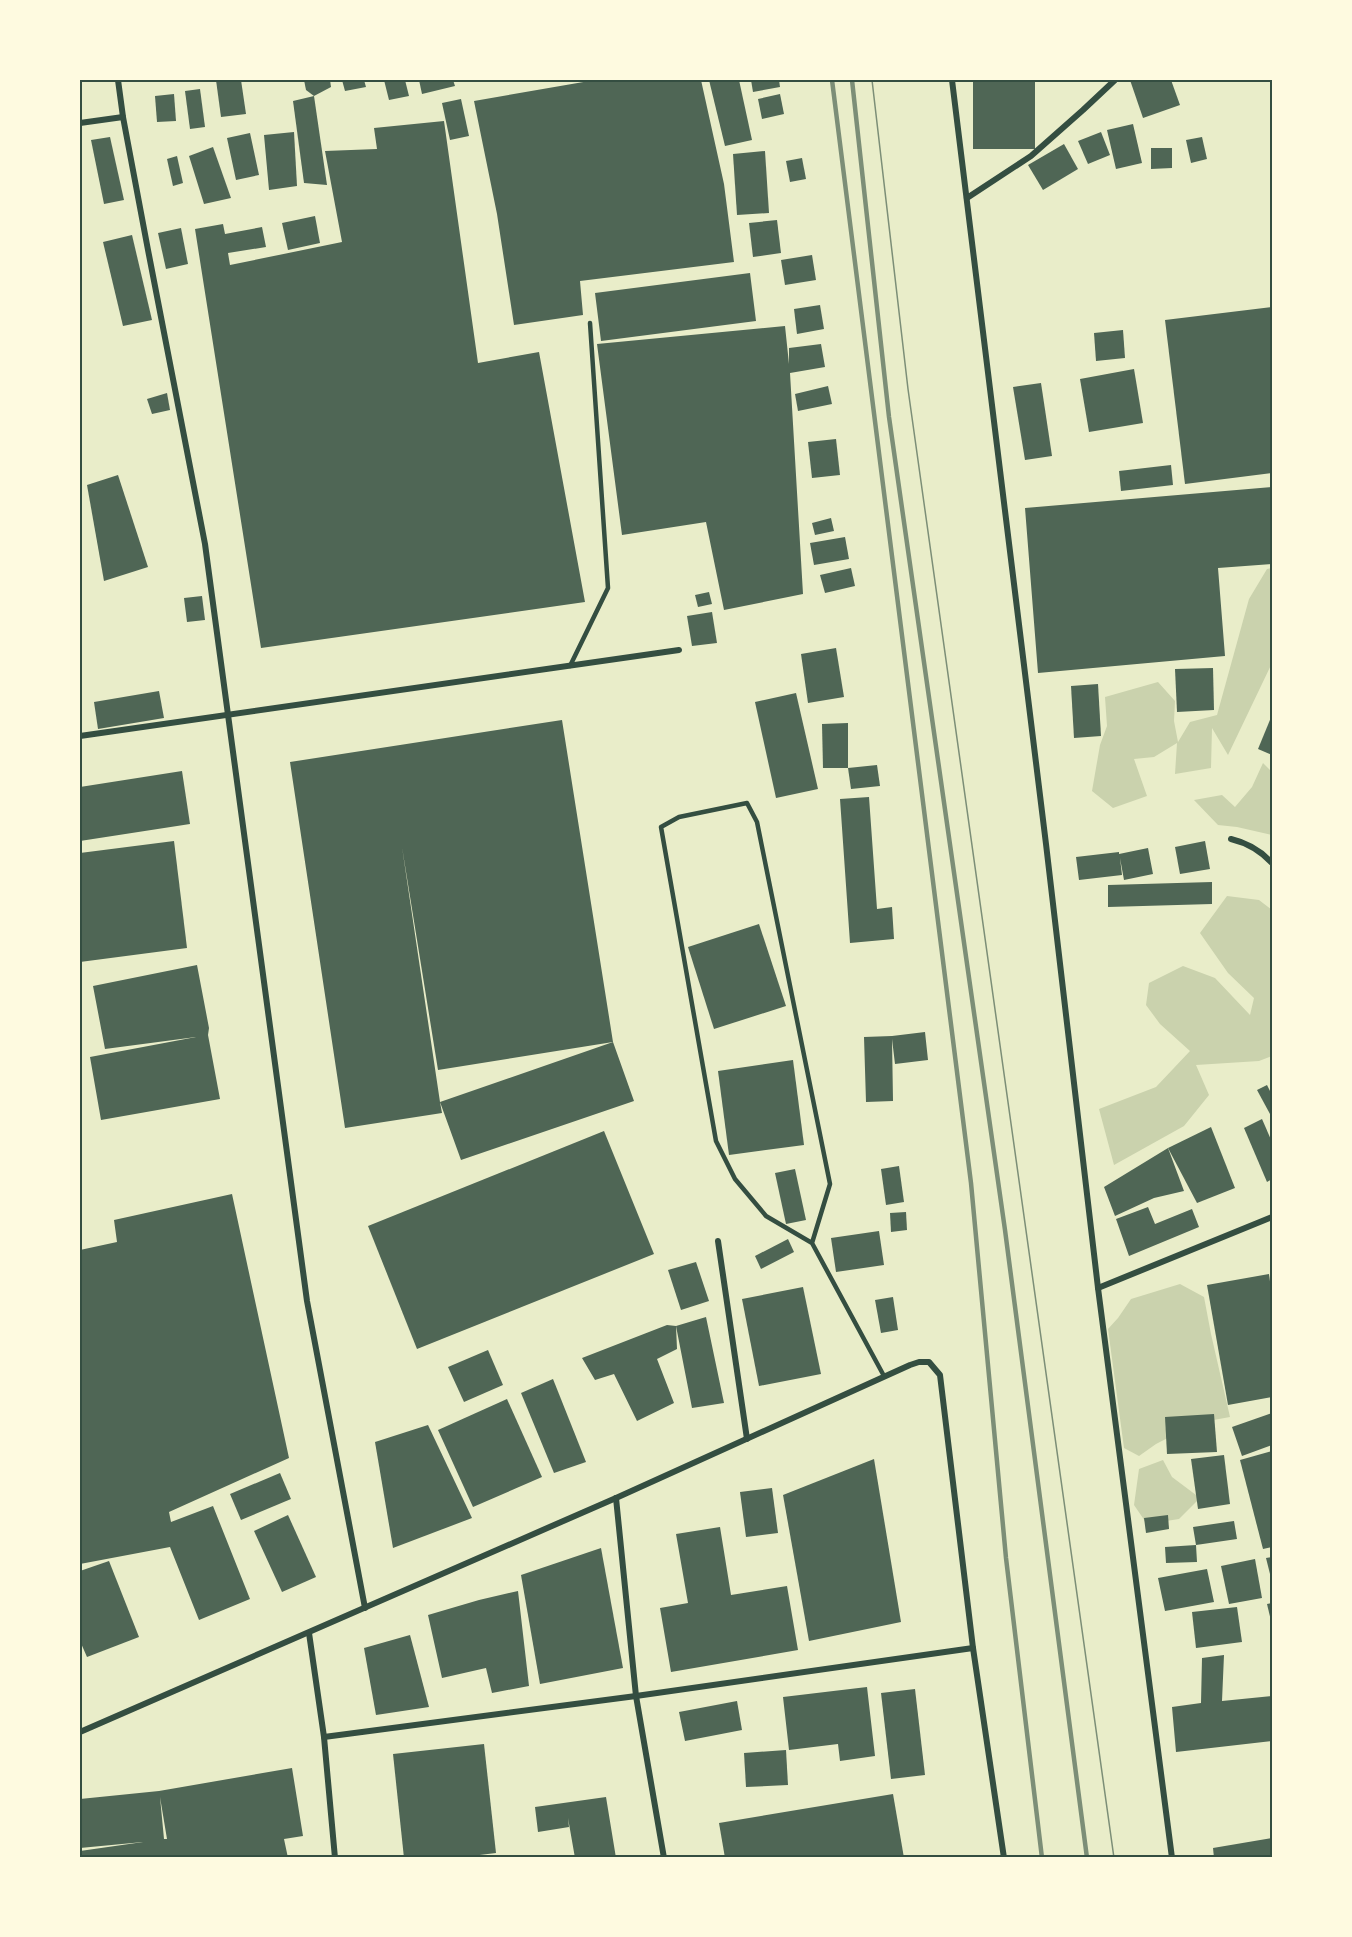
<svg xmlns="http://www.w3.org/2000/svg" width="1352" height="1937" viewBox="0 0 1352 1937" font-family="'Playfair Display',serif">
  <rect width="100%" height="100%" fill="#e9edc9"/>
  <g fill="#cad2ad">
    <path d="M1272 568V663L1228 755 1212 728 1211 768 1175 774 1177 743 1154 757 1134 759 1147 796 1113 808 1092 791 1100 745 1107 726 1105 697 1158 682 1175 701 1174 721 1178 742 1190 722 1217 715 1249 599 1267 569Z"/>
    <path d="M1263 763 1272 772V835L1237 827 1218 825 1194 800 1222 795 1235 807 1252 787Z"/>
    <path d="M1227 896 1259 900 1272 910V1056L1259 1061 1196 1065 1209 1095 1184 1126 1114 1165 1099 1109 1156 1087 1190 1051 1160 1024 1146 1005 1149 983 1183 966 1215 978 1250 1015 1254 998 1228 973 1200 933Z"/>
    <path d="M1180 1284 1204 1297 1211 1334 1230 1417 1197 1423 1156 1444 1139 1456 1124 1448 1108 1329 1118 1318 1131 1299Z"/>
    <path d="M1163 1460 1172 1477 1200 1498 1179 1519 1147 1524 1134 1505 1139 1469Z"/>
  </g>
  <g fill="#4f6655" fill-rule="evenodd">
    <path d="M216 80H241L246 114 221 117Z"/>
    <path d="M304 80H330L331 87 314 96 306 90Z"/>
    <path d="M342 80H364L366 87 345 91Z"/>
    <path d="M384 80H405L409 96 389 100Z"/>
    <path d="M419 80H453L455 86 422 94Z"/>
    <path d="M595 80H701L724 184 734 262 580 281 583 315 514 325 497 214 474 101Z"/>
    <path d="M709 80H739L752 140 725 146Z"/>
    <path d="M751 80H779L780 87 753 92Z"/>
    <rect x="973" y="80" width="62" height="69"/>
    <path d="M1130 80H1171L1180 105 1143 118Z"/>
    <path d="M200 89 205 127 190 129 185 91Z"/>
    <path d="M174 94 176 121 157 122 155 96Z"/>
    <path d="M780 94 784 114 762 119 758 99Z"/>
    <path d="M314 96 327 185 304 183 293 101Z"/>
    <path d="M461 99 469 136 450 140 442 103Z"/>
    <path d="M444 121 478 363 539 352 585 602 261 648 195 229 223 224 225 234 262 227 266 247 228 253 230 265 342 242 325 151 377 149 374 128Z"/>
    <path d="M1133 124 1142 163 1116 169 1107 130Z"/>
    <path d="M294 132 297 186 269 190 264 135Z"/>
    <path d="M1101 132 1110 155 1088 164 1078 141Z"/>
    <path d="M250 133 259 175 236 180 227 138Z"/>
    <path d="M110 137 124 200 104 204 91 140Z"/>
    <path d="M1202 137 1207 159 1191 163 1186 140Z"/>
    <path d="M1064 144 1078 169 1043 190 1028 165Z"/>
    <path d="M213 147 231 198 204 204 189 156Z"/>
    <path d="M1151 148H1172V168L1151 169Z"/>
    <path d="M765 151 769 213 737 215 733 154Z"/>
    <path d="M177 156 183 183 173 186 167 159Z"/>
    <path d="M802 158 806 179 790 182 786 161Z"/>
    <path d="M315 216 320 243 288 250 282 223Z"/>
    <path d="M777 220 781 253 753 257 749 223Z"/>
    <path d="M181 228 188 264 166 269 158 233Z"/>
    <path d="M132 235 152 320 123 326 103 242Z"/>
    <path d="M812 255 816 280 785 285 781 260Z"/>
    <path d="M750 273 756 321 601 341 595 293Z"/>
    <path d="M820 305 824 329 797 334 794 309Z"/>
    <path d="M1272 307V473L1185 484 1165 320Z"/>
    <path d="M785 326 789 364V348L821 344 825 367 790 373 803 594 724 610 706 522 622 535 597 344Z"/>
    <path d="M1123 330 1125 358 1096 361 1094 333Z"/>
    <path d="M1134 369 1143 423 1089 432 1080 379Z"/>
    <path d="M1041 383 1052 456 1025 460 1013 387Z"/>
    <path d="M828 386 832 404 798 411 795 394Z"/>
    <path d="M167 393 170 410 152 414 147 399Z"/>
    <path d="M836 439 840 475 812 478 808 442Z"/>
    <path d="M1171 465 1173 485 1121 491 1119 471Z"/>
    <path d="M118 475 148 567 104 581 87 485Z"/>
    <path d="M1272 487V564L1218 568 1225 656 1038 673 1025 508Z"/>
    <path d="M831 518 834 531 815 535 812 523Z"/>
    <path d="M845 537 849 559 814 565 810 543Z"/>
    <path d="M851 568 855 586 825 593 820 575Z"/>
    <path d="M709 592 712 604 698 607 695 595Z"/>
    <path d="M202 596 205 620 187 622 184 598Z"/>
    <path d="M712 612 717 643 692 646 687 616Z"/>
    <path d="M836 648 844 697 808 703 801 654Z"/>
    <path d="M1213 668 1214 710 1177 712 1175 669Z"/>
    <path d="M1098 684 1101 736 1074 738 1071 686Z"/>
    <path d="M159 691 164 718 98 729 94 702Z"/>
    <path d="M796 693 818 789 776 798 755 702Z"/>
    <path d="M1272 715V755L1258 749Z"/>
    <path d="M562 720 613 1042 634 1101 461 1160 440 1102 442 1113 345 1128 290 762ZM402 847 438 1070 613 1042 440 1102Z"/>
    <path d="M848 723V768H823L822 724Z"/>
    <path d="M877 765 880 786 851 789 848 768Z"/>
    <path d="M182 771 190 824 80 841V787Z"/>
    <path d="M869 797 877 909 892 907 894 939 850 943 840 799Z"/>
    <path d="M174 841 187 948 80 962V853Z"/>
    <path d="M1205 841 1210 869 1180 874 1175 847Z"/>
    <path d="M1148 848 1153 874 1124 880 1120 858 1122 875 1079 880 1076 857 1119 852V854Z"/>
    <path d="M1212 882V904L1108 907V885Z"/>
    <path d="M759 924 786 1006 714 1029 688 947Z"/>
    <path d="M197 965 209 1028 208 1035 220 1099 101 1120 90 1057 196 1037 105 1049 93 986Z"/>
    <path d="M925 1032 928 1060 895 1064 892 1039 893 1101 866 1102 864 1037 892 1036Z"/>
    <path d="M793 1060 804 1145 729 1155 718 1071Z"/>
    <path d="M1267 1085 1272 1095V1113L1270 1114 1257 1090Z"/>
    <path d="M1262 1119 1272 1142V1179L1267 1182 1244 1128Z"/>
    <path d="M1211 1127 1235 1188 1197 1203 1168 1148Z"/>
    <path d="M604 1131 654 1254 417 1349 368 1226Z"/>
    <path d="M1168 1148 1184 1191 1154 1198 1115 1216 1104 1187Z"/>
    <path d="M899 1166 904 1202 886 1205 881 1169Z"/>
    <path d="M795 1169 806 1220 786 1224 775 1173Z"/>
    <path d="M232 1194 289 1458 169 1512 171 1522 213 1506 250 1599 199 1620 170 1547 80 1564V1250L117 1242 114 1220Z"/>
    <path d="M1148 1207 1155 1224 1192 1209 1199 1227 1129 1256 1116 1219Z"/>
    <path d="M906 1212 907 1230 891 1232 890 1213Z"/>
    <path d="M879 1231 884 1265 836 1272 831 1238Z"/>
    <path d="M788 1239 794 1252 761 1269 755 1256Z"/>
    <path d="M696 1262 709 1301 681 1310 668 1270Z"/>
    <path d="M1269 1274 1272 1296V1397L1228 1405 1207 1285Z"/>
    <path d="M803 1287 821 1374 759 1386 742 1299Z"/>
    <path d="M893 1297 898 1330 881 1333 875 1300Z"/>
    <path d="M706 1317 724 1403 692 1408 676 1326 677 1349 657 1359 674 1403 637 1421 614 1374 595 1380 582 1358 667 1325 676 1326Z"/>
    <path d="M488 1350 503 1385 464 1402 448 1367Z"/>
    <path d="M553 1379 586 1462 554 1473 521 1393Z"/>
    <path d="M507 1399 542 1477 473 1507 438 1430Z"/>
    <path d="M1272 1413V1445L1242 1456 1232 1427Z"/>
    <path d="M1214 1414 1217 1452 1167 1454 1165 1417Z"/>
    <path d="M428 1425 472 1518 393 1548 375 1442Z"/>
    <path d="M1272 1451V1547L1263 1549 1240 1460Z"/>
    <path d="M1224 1455 1230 1504 1198 1509 1191 1459Z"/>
    <path d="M874 1459 901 1622 809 1641 783 1495Z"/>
    <path d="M280 1473 291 1499 241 1520 230 1494Z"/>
    <path d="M772 1488 778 1533 746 1537 740 1492Z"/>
    <path d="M288 1515 316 1577 282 1592 254 1531Z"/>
    <path d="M1168 1515 1169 1529 1146 1533 1144 1518Z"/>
    <path d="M1234 1521 1237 1539 1196 1545 1197 1562 1166 1563 1165 1547 1196 1545 1193 1527Z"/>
    <path d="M720 1527 731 1595 787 1586 798 1650 671 1672 660 1608 688 1603 676 1534Z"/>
    <path d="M601 1548 623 1668 540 1684 521 1575Z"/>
    <path d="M1272 1557V1582L1266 1558Z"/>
    <path d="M1255 1559 1262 1598 1229 1604 1221 1566Z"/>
    <path d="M109 1561 139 1637 87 1657 80 1641V1571Z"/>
    <path d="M1207 1569 1214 1602 1165 1611 1158 1578Z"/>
    <path d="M518 1591 529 1686 492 1693 486 1668 442 1678 428 1615 479 1600Z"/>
    <path d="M1272 1603V1625L1267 1604Z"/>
    <path d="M1237 1607 1242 1642 1196 1648 1192 1612Z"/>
    <path d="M410 1635 429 1707 376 1715 364 1648Z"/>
    <path d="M1224 1655 1222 1701 1272 1696V1741L1176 1752 1172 1707 1201 1703 1202 1658Z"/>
    <path d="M867 1687 875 1756 840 1761 838 1744 789 1750 783 1697Z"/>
    <path d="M915 1689 925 1775 891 1779 881 1693Z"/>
    <path d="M737 1701 742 1730 685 1741 679 1712Z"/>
    <path d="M484 1744 496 1853 455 1858H404L393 1754Z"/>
    <path d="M786 1750 788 1785 746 1787 744 1753Z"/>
    <path d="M292 1768 303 1836 284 1839 288 1858H80V1851L143 1842 80 1848V1799L159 1791ZM160 1797 167 1839H164Z"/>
    <path d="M893 1794 904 1858H725L719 1823Z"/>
    <path d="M606 1797 616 1858H575L568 1818 569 1827 538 1832 535 1807Z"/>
    <path d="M1272 1838V1858H1214L1213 1848Z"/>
  </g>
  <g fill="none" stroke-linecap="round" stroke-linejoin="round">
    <g stroke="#344e41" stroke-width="4.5">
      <path d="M570 666 608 588 590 323"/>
      <path d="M812 1243 830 1184 757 822 747 803 679 817 661 827 716 1141 735 1179 766 1216 812 1243 884 1376"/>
    </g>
    <g stroke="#344e41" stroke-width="6">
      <path d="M118 80 123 117 148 250 205 544 307 1301 365 1608"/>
      <path d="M952 80 1046 844 1098 1288 1172 1858"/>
      <path d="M80 123 123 117"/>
      <path d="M967 198 1031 156 1083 110 1115 80"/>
      <path d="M80 736 679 650"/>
      <path d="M1231 839C1248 843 1261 851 1272 863"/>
      <path d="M718 1241 747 1439"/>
      <path d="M1098 1288 1272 1217"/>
      <path d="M616 1498 636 1696 664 1858"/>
      <path d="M309 1633 324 1737 335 1858"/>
      <path d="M80 1732 616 1498 910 1365 919 1362H929L940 1375 973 1648 1004 1858"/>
      <path d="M324 1737 636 1696 973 1648"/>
    </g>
    <path stroke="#7c8e77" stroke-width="1.5" d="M872 80 908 389 1114 1858"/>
    <g stroke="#7c8e77" stroke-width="4.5">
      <path d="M832 80 971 1183 1006 1558 1042 1858"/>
      <path d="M852 80 889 417 1005 1230 1087 1858"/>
    </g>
  </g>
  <rect width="1352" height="1937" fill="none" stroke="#fefae0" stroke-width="162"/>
  <rect x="81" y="81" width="1190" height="1775" fill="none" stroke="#344e41" stroke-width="2"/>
</svg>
